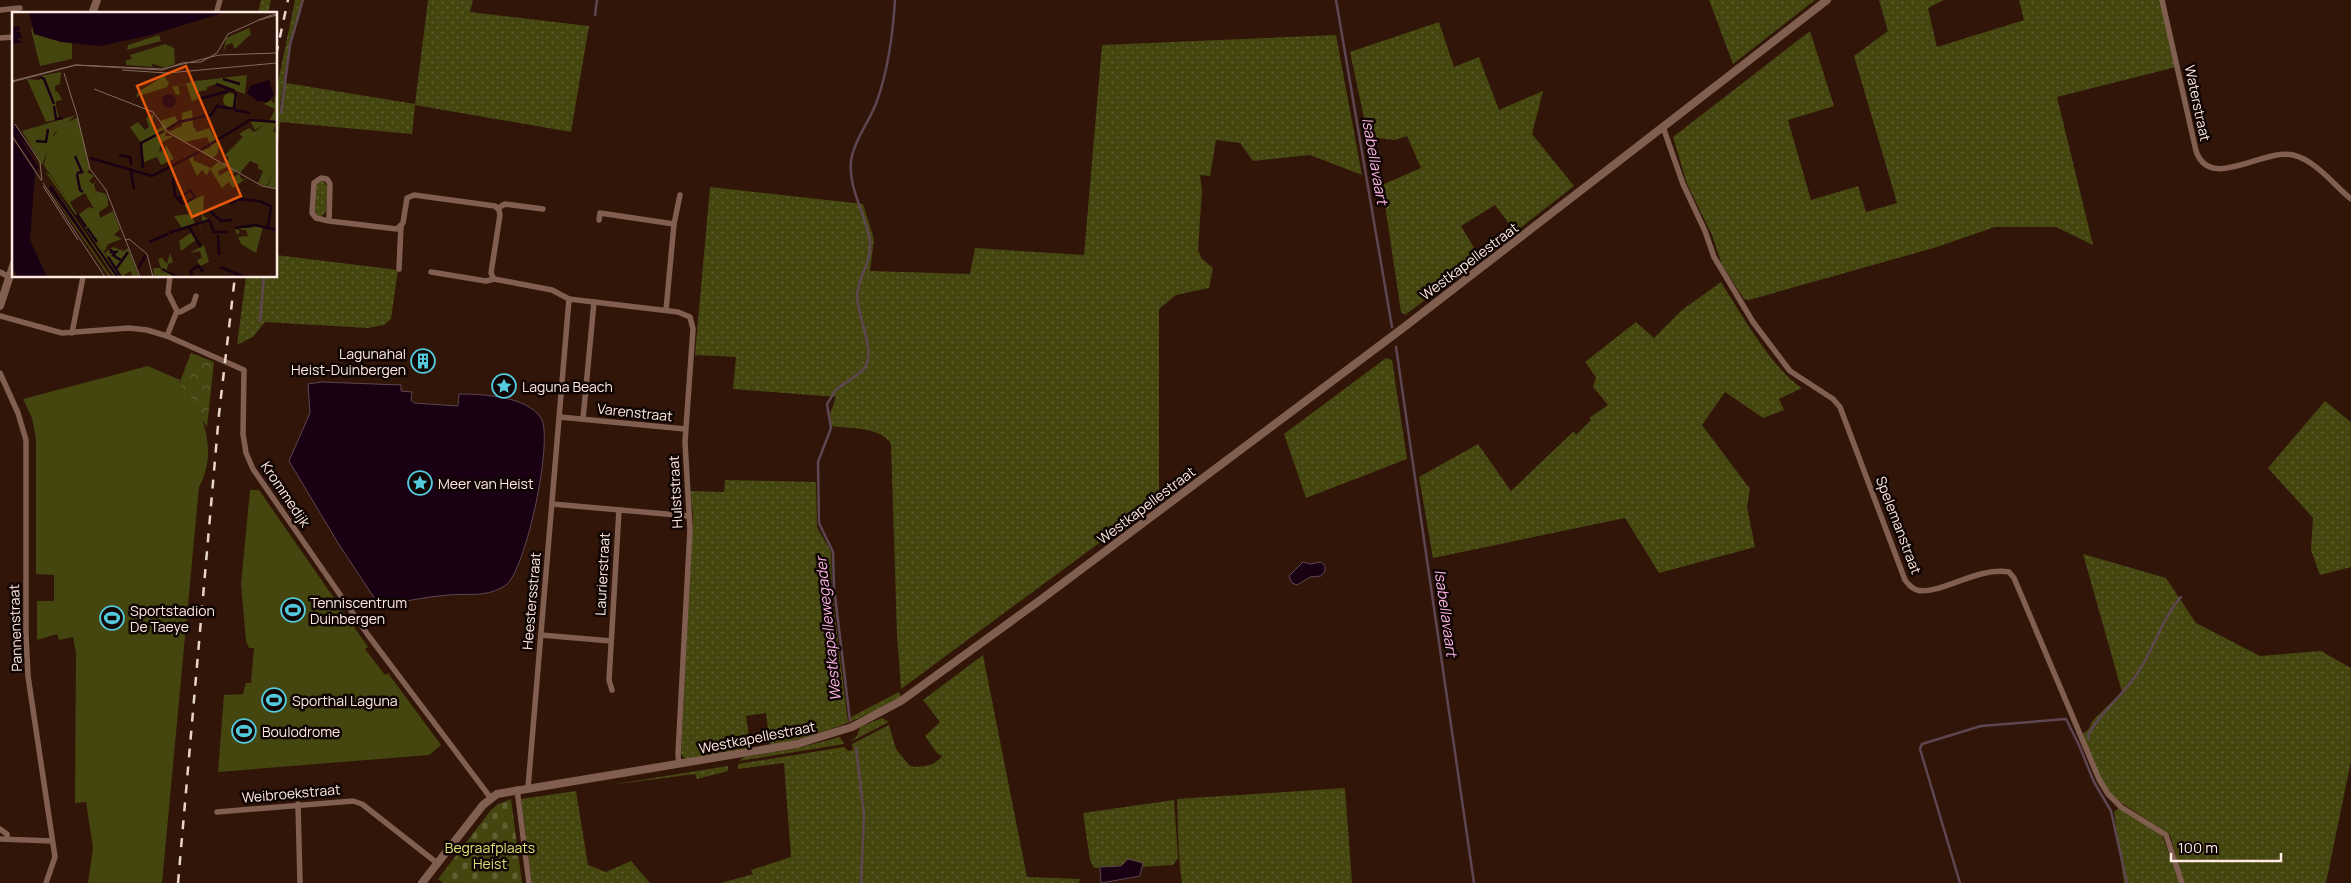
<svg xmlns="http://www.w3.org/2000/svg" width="2351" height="883" font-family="Manrope,sans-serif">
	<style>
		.grass { fill: url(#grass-dots) }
		.forest { fill: url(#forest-firs) }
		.cemetery { fill: url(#cemetery-stones) }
		.park { fill: url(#park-crowns) }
		.pitch { fill: #44450f }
		.water { fill: #190013; stroke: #5e4651 }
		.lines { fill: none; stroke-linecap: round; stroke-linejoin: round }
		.stream { stroke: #5e4651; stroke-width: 2.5 }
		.minor { stroke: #805f51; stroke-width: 5.5 }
		.tertiary { stroke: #805f51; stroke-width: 8 }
		.rail { stroke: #e9d4cc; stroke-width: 2.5; stroke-dasharray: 9 9; stroke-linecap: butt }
		.labels { text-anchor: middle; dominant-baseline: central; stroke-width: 5; stroke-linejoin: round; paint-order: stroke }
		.street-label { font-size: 14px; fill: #feeae2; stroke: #100502 }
		.poi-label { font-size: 14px; fill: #feeae2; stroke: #100502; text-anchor: start }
		.park-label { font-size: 14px; fill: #dce077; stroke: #100502 }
		.water-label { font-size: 15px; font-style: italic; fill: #fab4e6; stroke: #100502 }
		.inset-river { fill: none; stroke: #190013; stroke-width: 2.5 }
		.inset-road { fill: none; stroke: #836a60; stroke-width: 1 }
		.view { fill: #e8590c; fill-opacity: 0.15; stroke: #e8590c; stroke-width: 2.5 }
		.inset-edge { fill: none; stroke: #feeae2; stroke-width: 2.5 }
	</style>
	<defs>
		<pattern id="grass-dots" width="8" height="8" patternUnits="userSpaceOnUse" patternTransform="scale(1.25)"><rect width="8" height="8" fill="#44450f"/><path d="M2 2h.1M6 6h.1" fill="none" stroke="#606032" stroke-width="1.8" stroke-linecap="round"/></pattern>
		<pattern id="forest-firs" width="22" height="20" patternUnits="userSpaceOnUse" patternTransform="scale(1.25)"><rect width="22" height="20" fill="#48490b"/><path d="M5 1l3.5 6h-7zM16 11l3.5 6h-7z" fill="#63632e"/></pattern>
		<pattern id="cemetery-stones" width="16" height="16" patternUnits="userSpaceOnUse" patternTransform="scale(1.25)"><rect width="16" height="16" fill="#44450f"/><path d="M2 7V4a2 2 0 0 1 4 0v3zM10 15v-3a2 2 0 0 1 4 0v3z" fill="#606032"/></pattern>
		<pattern id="park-crowns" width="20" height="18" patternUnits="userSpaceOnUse" patternTransform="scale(1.25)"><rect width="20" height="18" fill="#44450f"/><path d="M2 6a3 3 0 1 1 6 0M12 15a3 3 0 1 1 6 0" fill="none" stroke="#606032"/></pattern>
	</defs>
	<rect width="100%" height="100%" fill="#311509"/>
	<g class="grass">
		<polygon points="261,0 271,0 268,14 258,14"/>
		<polygon points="295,0 303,0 290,44 279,112 286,83 415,104 428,0 473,0 470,12 589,26 571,132 415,105 412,134 280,122 276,166 276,92"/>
		<polygon points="1709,0 1815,0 1733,64"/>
		<polygon points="1879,0 1944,0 1928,8 1937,47 2024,20 2019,0 2161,0 2176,67 2057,97 2093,245 2056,227 1995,227 1937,247 1749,300 1744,299 1722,265 1712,235 1687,184 1673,137 1810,31 1834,106 1788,120 1811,200 1858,186 1866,212 1897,203 1854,56 1888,31"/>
		<polygon points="1439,22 1454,67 1479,57 1499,110 1543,91 1532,134 1574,186 1515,232 1495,205 1461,226 1476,251 1473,254 1477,261 1405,315 1401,312 1382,185 1421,168 1407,136 1395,140 1368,137 1350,52"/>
		<path d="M1336,35L1362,175L1310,155L1253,161L1240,143L1216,140L1210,176L1200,175L1202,191L1198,250L1202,259L1213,268L1209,288L1176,295L1159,309V499L901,689L897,635L891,444C880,426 850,429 831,426L830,414L836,397L733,389L736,357L695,355L710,187L863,204L874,239L870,271L970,274L975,248L1084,255L1102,45Z"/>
		<polygon points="323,181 328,187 326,212 321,217 317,216 315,211 316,186 318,183"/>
		<polygon points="276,255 398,270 391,319 384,325 368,328 265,322 253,337 237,345 246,276 276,276"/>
		<path d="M1721,282C1740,312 1773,370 1802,388L1779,399L1784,410L1763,418L1725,392L1702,425L1750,489L1747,507L1755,547L1659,573L1625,518L1433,558L1419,477L1478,444L1511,491L1574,431L1576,435L1591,420L1589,418L1608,405L1593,387L1596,377L1585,362L1636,322L1654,338L1682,310Z"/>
		<polygon points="1386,358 1392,360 1407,459 1306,498 1284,434"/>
		<polygon points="2325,401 2351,422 2351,567 2320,575 2311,550 2313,518 2268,468"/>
		<path d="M725,480L816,482L817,527L831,551L832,592L848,722L851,721V717L899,692L901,697C856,722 821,735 770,746L766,713L746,716L751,749L686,760L681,754L693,514L690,491L724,492Z"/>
		<polygon points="2083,554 2166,578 2196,623 2260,656 2321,651 2351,668 2351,761 2326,883 2184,883 2170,835 2114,798 2104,785 2082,734 2088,730 2094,719 2122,692"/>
		<path d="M983,655L1027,877L1080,879L1079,883H721L753,874L751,870L791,857L784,763L738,769V764L826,750V755L853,750L852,744L889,725L896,749L910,766C921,768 935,766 942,756L937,753L925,736L940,722L923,700Z"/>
		<polygon points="882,718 889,722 850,742 857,736 860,727"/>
		<polygon points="840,737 844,744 739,761 744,757 794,749"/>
		<polygon points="728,766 728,771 697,779 695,774 610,785"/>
		<path d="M1345,788L1352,883H1182C1178,856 1178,827 1177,799Z"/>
		<polygon points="576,791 588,865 606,872 631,861 650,883 532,883 521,799"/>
		<polygon points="1174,800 1178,858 1173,865 1143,867 1143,863 1094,868 1090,860 1083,813"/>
		<polygon points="2119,808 2162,835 2180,883 2124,883 2114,812"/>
	</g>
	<polygon class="forest" points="844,747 848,751 825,755 826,750"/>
	<polygon class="cemetery" points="511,799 522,883 443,883 438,879 491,810 498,804"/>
	<polygon class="park" points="191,353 214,362 207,427 179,384"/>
	<g class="pitch">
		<path d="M148,366L180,380L179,384C205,409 218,453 199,487L162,883H88L93,848L86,802L75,803L76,653L73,637L59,640L57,634L37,640V601H54V575L36,574V439L32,418L23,399Z"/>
		<polygon points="250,490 259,490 368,647 365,649 385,675 388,673 441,745 429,755 218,772 224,695 243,694 246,683 251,683 254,648 249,648 246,641 241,584"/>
	</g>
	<g class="water">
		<path d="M322,382L401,385V391L412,392L411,400L414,403L458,406L459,394C482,394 527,396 541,418C554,438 526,570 506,585C487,598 469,593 448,595C426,597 404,601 383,606L375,599L338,543L289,461L310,413L308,384Z"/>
		<polygon points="1303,562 1310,564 1321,562 1325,566 1325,571 1321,576 1310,577 1297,585 1292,583 1289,576"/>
		<polygon points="1128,859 1143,863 1140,876 1101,883 1100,867 1121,866"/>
	</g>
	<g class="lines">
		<g class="stream">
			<polyline points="1336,0 1392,327"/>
			<polyline points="595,15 597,0"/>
			<polyline points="281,113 290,45 303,0"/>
			<polyline points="260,321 264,276"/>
			<polyline points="1396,347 1474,883"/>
			<path d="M850,721L834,587L833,552L819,523L818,462L831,428L827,404C830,400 832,395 835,391C843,382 859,377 865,367C876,351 857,315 857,296C857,279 872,263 870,241C866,214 848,189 851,161C854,140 870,121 877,101C888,70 893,33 895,0"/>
			<path d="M2089,739L2088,735C2101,712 2122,696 2137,674C2154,649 2161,620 2181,597"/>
			<polyline points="856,748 864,815 861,883"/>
			<polyline points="1960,883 1920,749 1922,744 1981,726 2066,719 2079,745 2094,782 2111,811 2127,883"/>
		</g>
		<g class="minor">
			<path d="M2162,0L2196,151C2210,192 2263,148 2293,155C2315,160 2334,185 2351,199"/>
			<polyline points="0,10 20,8"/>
			<polyline points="216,14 220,0"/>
			<polyline points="0,38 14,37"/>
			<path d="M1663,127L1683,184L1705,231L1714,257L1753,322L1790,371L1833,399L1840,407L1905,580C1909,585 1911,588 1917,590C1938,596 1978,566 2009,572L2014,578L2099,779L2108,794L2121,807L2166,835L2182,883"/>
			<polyline points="498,208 505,204 543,209"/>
			<polyline points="599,220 600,213 674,224 666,310"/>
			<polyline points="329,221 316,218 312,213 314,183 321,178 327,179 330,184 329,221 397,229 403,223 407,198 414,195 495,206 499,210 500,215 491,273 494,279 552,290 569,299 678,312 690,317 693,329 685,442 690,529 678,755 679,764"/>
			<polyline points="674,224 680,195"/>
			<polyline points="399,269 401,226"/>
			<polyline points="0,272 9,277"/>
			<polyline points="431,272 486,281 494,279"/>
			<polyline points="170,276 168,293 177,311"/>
			<polyline points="0,316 62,333 129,328 147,330 167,336 244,370 243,434 246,453 253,469 368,635 490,797"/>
			<polyline points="72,333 83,277"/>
			<polyline points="167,336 177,311 180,312 193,305 196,296"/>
			<polyline points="0,373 18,413 26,440 26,635 28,676 55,857 46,883"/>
			<polyline points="560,417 685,429"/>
			<polyline points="583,419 594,302"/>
			<polyline points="552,504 689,516"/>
			<polyline points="541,635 611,641"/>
			<polyline points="612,690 609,680 619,510"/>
			<polyline points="528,788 569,299"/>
			<polyline points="517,789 529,883"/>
			<polyline points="298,804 300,883"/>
			<polyline points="217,812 353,801 362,804 437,863"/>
			<polyline points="0,829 7,834 7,838"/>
			<polyline points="0,839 52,841"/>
		</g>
		<g class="tertiary">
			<polyline points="92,14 97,0"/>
			<polyline points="0,306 14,263"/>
			<polyline points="422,883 483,805 497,794 797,744 852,727 901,701 1039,601 1403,328 1827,0"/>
		</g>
		<g class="rail">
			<polyline points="276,55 288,0"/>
			<polyline points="178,883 219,414 235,276"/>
		</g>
	</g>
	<defs>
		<g id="building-ring" transform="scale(1.25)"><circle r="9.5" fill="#100502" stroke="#54cade" stroke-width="1.5"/><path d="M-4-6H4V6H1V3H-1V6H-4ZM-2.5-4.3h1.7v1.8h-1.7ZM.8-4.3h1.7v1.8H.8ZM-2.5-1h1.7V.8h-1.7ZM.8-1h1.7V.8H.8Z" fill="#54cade"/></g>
		<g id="sight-ring" transform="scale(1.25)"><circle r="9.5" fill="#100502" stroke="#54cade" stroke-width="1.5"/><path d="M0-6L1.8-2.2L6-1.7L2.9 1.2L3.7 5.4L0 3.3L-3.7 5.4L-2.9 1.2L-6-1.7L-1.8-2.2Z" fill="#54cade"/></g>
		<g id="stadium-ring" transform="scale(1.25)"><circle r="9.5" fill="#100502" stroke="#54cade" stroke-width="1.5"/><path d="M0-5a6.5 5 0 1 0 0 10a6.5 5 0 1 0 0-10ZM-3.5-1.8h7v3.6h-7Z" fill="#54cade"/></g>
	</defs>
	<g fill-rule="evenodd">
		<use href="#building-ring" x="423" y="361"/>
		<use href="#sight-ring" x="504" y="386"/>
		<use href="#sight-ring" x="420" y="483"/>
		<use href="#stadium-ring" x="293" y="610"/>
		<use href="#stadium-ring" x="112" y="618"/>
		<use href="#stadium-ring" x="274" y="700"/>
		<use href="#stadium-ring" x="244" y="731"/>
	</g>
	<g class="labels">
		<g class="street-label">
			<text transform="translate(2198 103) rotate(78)">Waterstraat</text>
			<text transform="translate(1469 261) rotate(-37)">Westkapellestraat</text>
			<text transform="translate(635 412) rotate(6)">Varenstraat</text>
			<text transform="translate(675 492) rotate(-93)">Hulststraat</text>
			<text transform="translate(286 494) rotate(56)">Krommedijk</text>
			<text transform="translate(1146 505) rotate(-37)">Westkapellestraat</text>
			<text transform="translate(1899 525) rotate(69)">Spelemanstraat</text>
			<text transform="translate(602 574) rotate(-87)">Laurierstraat</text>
			<text transform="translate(531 601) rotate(-85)">Heestersstraat</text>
			<text transform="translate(15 628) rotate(-92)">Pannenstraat</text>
			<text transform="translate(757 737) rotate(-11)">Westkapellestraat</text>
			<text transform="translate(291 793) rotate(-5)">Weibroekstraat</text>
		</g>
		<g class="poi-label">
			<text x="406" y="353" text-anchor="end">Lagunahal<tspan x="406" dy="16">Heist-Duinbergen</tspan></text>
			<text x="522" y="386">Laguna Beach</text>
			<text x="438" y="483">Meer van Heist</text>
			<text x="310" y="602">Tenniscentrum<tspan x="310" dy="16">Duinbergen</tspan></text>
			<text x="130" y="610">Sportstadion<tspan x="130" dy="16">De Taeye</tspan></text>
			<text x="292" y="700">Sporthal Laguna</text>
			<text x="262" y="731">Boulodrome</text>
		</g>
		<g class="park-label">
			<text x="490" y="847">Begraafplaats<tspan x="490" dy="16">Heist</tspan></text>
		</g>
		<g class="water-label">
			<text transform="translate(1375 161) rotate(80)">Isabellavaart</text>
			<text transform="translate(1446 613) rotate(82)">Isabellavaart</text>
			<text transform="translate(828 629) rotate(-96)">Westkapellewegader</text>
		</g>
	</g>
	<g transform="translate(12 12)">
		<rect width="265" height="265" fill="#311509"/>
		<path d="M147,23L149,29L115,38L116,33ZM235,63L233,82L204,72L195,75V78L184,80L186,87L180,89L174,72L166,74L168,82L165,83L160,75L184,69ZM263,83H265V110H257L265,111L261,119L265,122V177L255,175L262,160L254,175L246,171L251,159L245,156L247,153L238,149L228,161L211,152L217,146L213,143L231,125L227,122L237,116L242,120L254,112L243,118L238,109L257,110L263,97L252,92L259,88L262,92ZM180,98L181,114L185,120L197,116L207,134L205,142L201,146L189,139L199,135L195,125L173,130L155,119L153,124H161L149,131L147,139L153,140L154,133L162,147L149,153L145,145L132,150L129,131L118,115L126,110L133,118L137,115L134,106L142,102L140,112L145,118L150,115L148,109L163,104L166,110L154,118L157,120L170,114V101ZM59,108L78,157L75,160L82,164L77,169L81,172L85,168L82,173L84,179L94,182L96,187V194L87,200L88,206L101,199L108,217L102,223L110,227L96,232L92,240L66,203L77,195L82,197L73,181L58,190L64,201L32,153L38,129L49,114ZM181,144L182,149L199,156L206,150L215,155L206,159L207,164L219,157L224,160L217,162L220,166L227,162L230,168L235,166L221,176L217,170L210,176L198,157L195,163L190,158L185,164L177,147ZM192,183L191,204L198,208L199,216L197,208L187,210L190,219L186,210L190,209V202L180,204L183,211L170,216L162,204L177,202L172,192ZM243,214L251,215L244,241L229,232L226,225L236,224L234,218L225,217L228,220L225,223L223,217V216H238ZM180,220L185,227L169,239L167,229ZM192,233L197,250L188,254L185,248L190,246L188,239L178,241ZM101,235L112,239L116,236L127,265H120L119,259L109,265L93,241ZM158,241L161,250L156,252L155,258L166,265H142L141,256H148L151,262L146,247L150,246L155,252Z" fill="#44450f"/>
		<path d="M211 88a7 7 0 1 1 14 0a7 7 0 1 1-14 0ZM34,161L37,162L109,265H107ZM35,165L104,265H102ZM37,177H38L99,265H97Z" fill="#48490b"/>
		<path d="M21,14H60V47L28,54L19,18ZM237,16L239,22L223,37L220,31L214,33L211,42L214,26ZM153,32L162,36L163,52L153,56L139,51L141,55L114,53V48L120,47L118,43ZM49,60L48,72L43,74V79L46,80L50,88L44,89V94L47,107L34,110L15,67L28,68V64ZM64,103L42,121L30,153L10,119ZM66,105L78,157L66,161L43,157L36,160L32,153L38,129L49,114Z" fill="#44450f"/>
		<path d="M152,64L157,71L155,75L124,85L126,80Z" fill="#44450f"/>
		<path d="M17,0H214L139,23L88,34L49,30L22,22ZM7,14L8,18L3,19L8,20L10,26L5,27L11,30L0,32V15ZM257,68L262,83L256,90L245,89L235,81L238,74ZM150 89a7 7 0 1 1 14 0a7 7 0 1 1-14 0ZM3,113L27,150L4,120L27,156L25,159L0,122ZM0,126L23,160L18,228L35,265H6L0,255ZM34,161L107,265H104ZM39,173L102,265L37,177Z" fill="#190013"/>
		<path class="inset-river" d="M28,65L32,67L42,92M211,67L228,72M204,72L223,79M187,87L217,79M42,94L44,107L51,106M222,97L224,80M222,98L238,101M154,118L167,110L199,103L205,94L221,97M24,129L34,130L36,117M189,138L238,108L265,110M107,143L118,145L119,153M63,144L70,160L65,161M78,146L140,164L187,140M131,156L129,131L152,119M119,158L122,177M65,162L68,178L71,180M161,166L163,184L171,192M166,188L178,178L183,185L172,192M218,192L227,187L247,189L259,194L256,216M198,199L209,209L220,208M65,202L74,215M177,215L189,235M75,216L85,230M223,216L243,213L265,218M157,221L197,208L202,220H215M206,223L207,243M137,230L156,222M99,237V240H104L101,243L110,249M96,245L109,265M208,255L233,265M126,256L134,243M104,257L116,240M150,257L166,265M180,265L179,259L184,255L187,254L191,260"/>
		<path class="inset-road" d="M265,2L257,4L247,8L265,3M110,58L155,61L265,51M52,61L65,103M0,69L63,53L150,58L170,51L189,50L205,41L216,22L247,8M0,70L64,53L151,57L207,43L265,41M82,77L141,100L157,121L250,174L265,177M65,103L78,157L94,178L128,265M3,112L28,150L30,169M0,124L29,168M31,171L93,265M31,174L66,228M113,228L117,227L135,242L141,265"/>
		<path class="view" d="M174,54L229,184L180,205L125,74Z"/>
		<rect width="265" height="265" class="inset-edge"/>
	</g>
	<path d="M2171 853v8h110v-8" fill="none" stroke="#feeae2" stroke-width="2.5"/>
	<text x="2178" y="853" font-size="15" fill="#feeae2" stroke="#100502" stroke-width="4" paint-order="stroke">100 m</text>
</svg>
